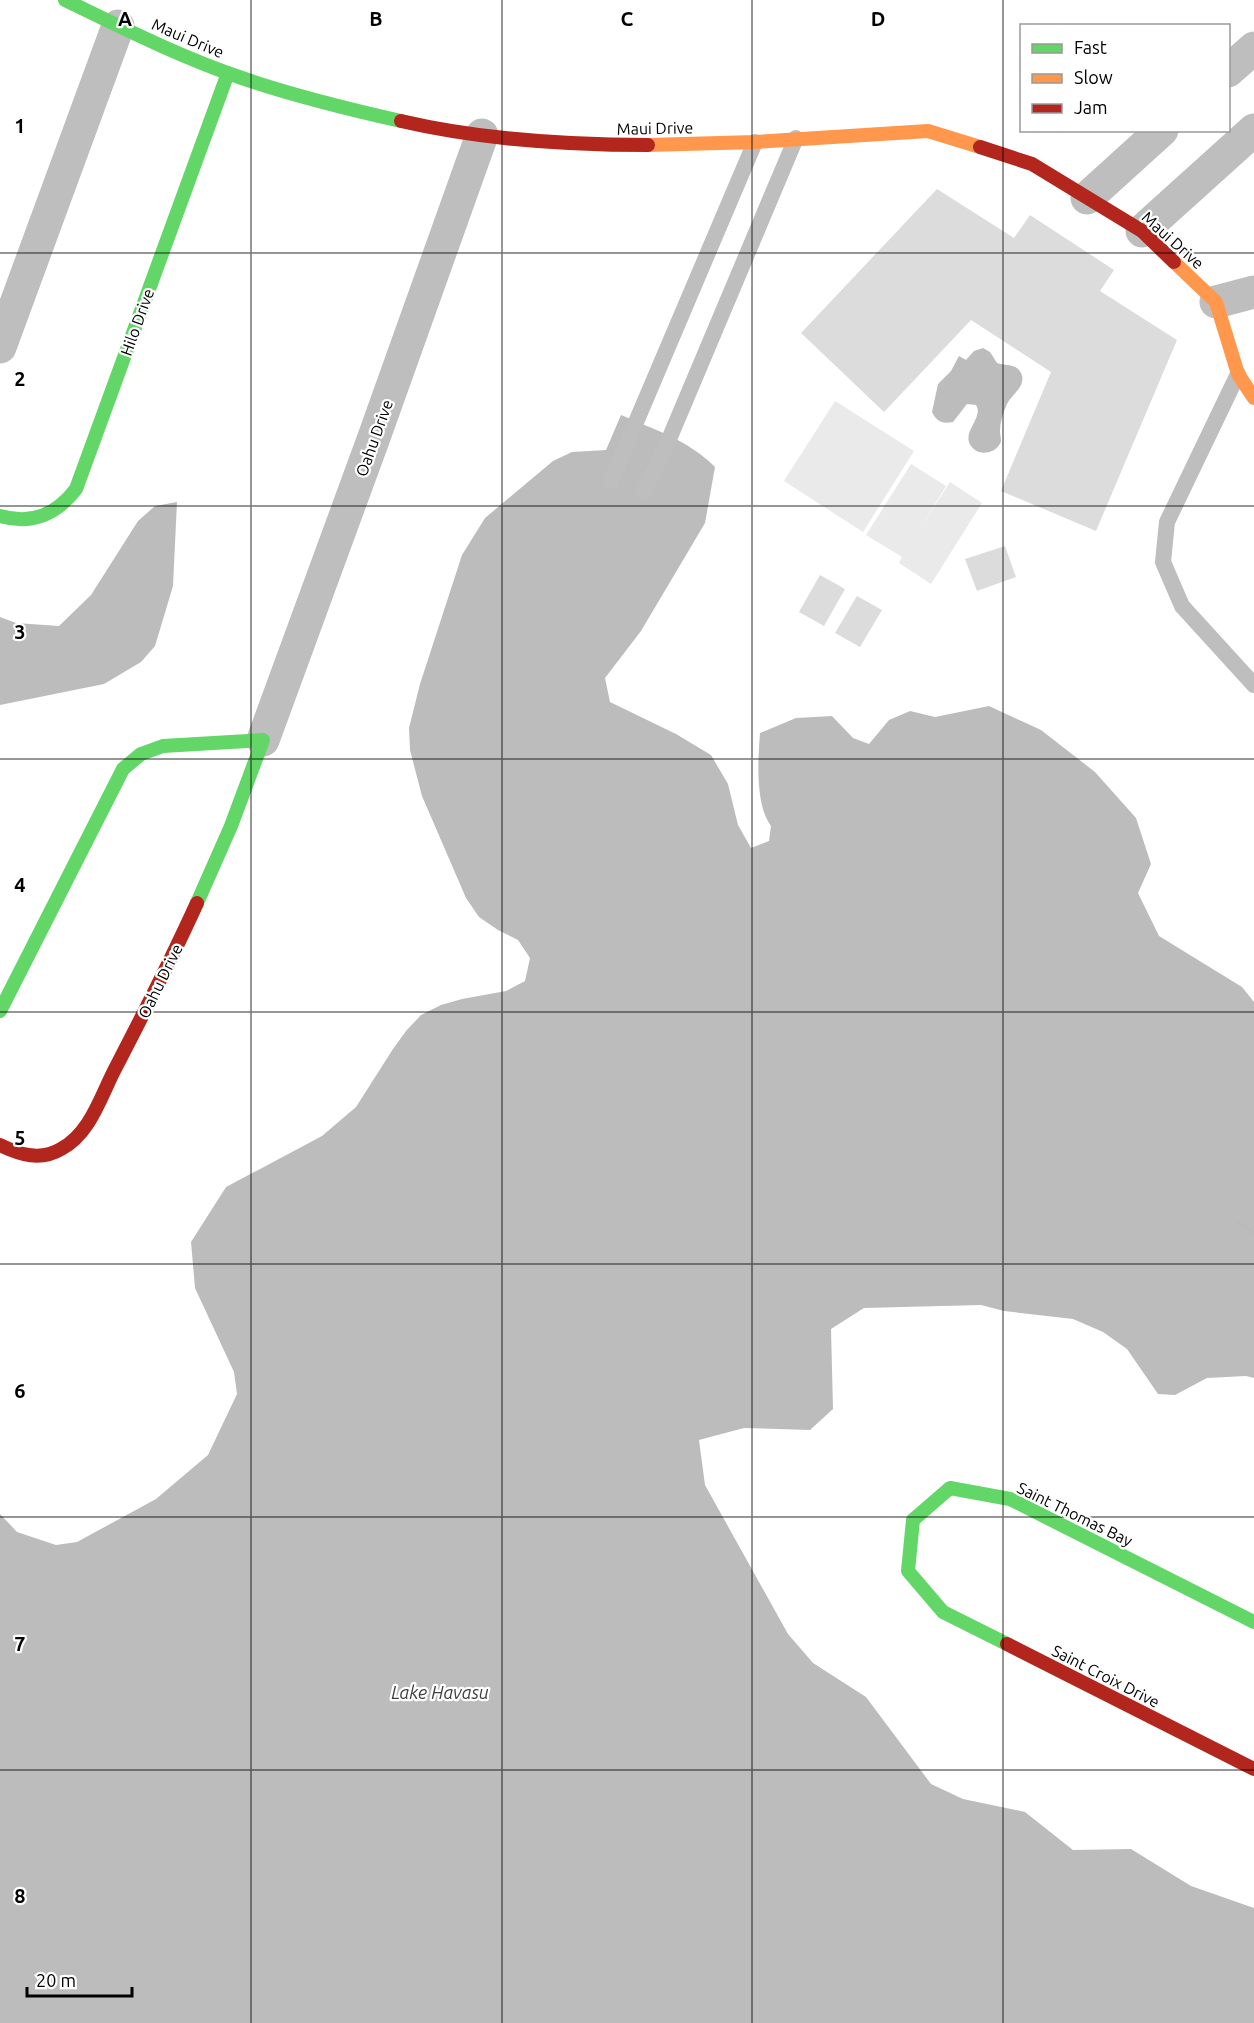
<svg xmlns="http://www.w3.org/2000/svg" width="1254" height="2023" font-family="Ubuntu,sans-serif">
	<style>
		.green { fill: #eaeaea }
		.water { fill: #bcbcbc }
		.building { fill: #dcdcdc }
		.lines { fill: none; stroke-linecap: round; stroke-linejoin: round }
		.path { stroke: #b8b8b8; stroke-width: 4; stroke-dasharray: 1.5 3; stroke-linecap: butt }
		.lane { stroke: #bebebe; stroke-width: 16 }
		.street { stroke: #bebebe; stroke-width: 33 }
		.fast { stroke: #63d668; stroke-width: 14 }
		.slow { stroke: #ff974d; stroke-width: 14 }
		.jam { stroke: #b3261e; stroke-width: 14 }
		.grid { fill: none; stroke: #000; stroke-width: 1.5; stroke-opacity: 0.55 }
		.labels { text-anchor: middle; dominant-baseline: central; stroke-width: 4.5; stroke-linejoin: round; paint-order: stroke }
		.street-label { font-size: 16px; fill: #000; stroke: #fff }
		.water-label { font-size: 18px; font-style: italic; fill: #404040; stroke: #fff }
		.grid-label { font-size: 20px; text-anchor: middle; font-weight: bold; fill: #000; stroke: #fff; stroke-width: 4.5; stroke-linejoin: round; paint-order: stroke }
	</style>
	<rect width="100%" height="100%" fill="#fff"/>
	<g class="green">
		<polygon points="835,401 914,451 863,532 784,481"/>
		<polygon points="911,464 946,486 921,527 950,482 982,503 931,584 899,563 902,557 866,535"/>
	</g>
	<g class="water">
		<path d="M983,348L990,352L997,363C1005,366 1016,363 1021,373C1027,386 1012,394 1007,404C1003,413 1000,422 1000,431C1000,434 1001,438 1001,441C998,452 983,456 975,450C956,435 985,419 976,405L967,404L953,422C942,424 937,422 932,412L938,384L951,371L959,356L966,360L974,351Z"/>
		<path d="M621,415C653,429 690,441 715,467L705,523L641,631L605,678L610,702L676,734L711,755L728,784L738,825L751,848L769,841L771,826C755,805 758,759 760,733L796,718L832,716L853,738L869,744L889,720L910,711L935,717L989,706L1041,730L1095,772L1136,818L1151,864L1138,893L1159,936L1242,987L1254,1002V1378L1246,1376L1207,1378L1175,1395L1158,1394L1127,1349L1103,1332L1073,1319L1004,1311L981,1305L864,1308L831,1329L833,1409L810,1430L744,1428L699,1440L705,1485L788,1634L813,1663L866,1697L931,1784L963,1799L1025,1812L1073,1850L1131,1849L1191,1886L1254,1908V2023H0V1514L17,1532L56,1545L77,1542L156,1499L208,1455L237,1394L234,1372L195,1288L191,1242L226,1187L322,1136L356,1107L393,1049L406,1031L421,1015L441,1005L462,999L506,991L525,981L530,958L518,940L498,930L479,917L466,898L422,796L410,750L409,728L420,684L462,555L485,518L553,461L572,452L606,450Z"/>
		<polygon points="177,502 173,586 155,646 141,662 104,684 0,705 0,617 16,623 59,626 91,595 138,521 155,506"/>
	</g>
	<g class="building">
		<polygon points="937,189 1014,238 1030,215 1114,270 1100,291 1177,340 1096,531 1001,491 1051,372 971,320 884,412 801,333"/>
		<polygon points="1005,546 1016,577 977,591 965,559"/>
		<polygon points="820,575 845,589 824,626 799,612"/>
		<polygon points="857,596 882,610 860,647 835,633"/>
	</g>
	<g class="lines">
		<polyline class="path" points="1238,1222 1254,1232"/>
		<g class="lane">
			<polyline points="1238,374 1167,522 1163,562 1182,606 1254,685"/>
			<polyline points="611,481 755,142"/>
			<polyline points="644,492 670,437 796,138"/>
		</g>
		<g class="street">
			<polyline points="1228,71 1254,48"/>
			<polyline points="1087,198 1162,130"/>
			<polyline points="1142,231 1254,130"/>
			<polyline points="1216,302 1254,292"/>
			<polyline points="0,347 118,26"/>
			<polyline points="263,740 373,440 482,135"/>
		</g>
		<g class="fast">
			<path d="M65,0C123,28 180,57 242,78C294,96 348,109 401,121"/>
			<path d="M0,516C32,525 56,515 76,489L228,73"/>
			<polyline points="0,1011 123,769 141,754 163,746 263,740 231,826 197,903"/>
			<polyline points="1007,1644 943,1612 908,1571 913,1520 950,1488 1010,1499 1254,1622"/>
		</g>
		<g class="slow">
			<polyline points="648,145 755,142 928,131 980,147"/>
			<polyline points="1174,262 1216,302 1238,374 1254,398"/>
		</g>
		<g class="jam">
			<path d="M401,121C482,140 566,145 648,145"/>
			<polyline points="980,147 1032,164 1142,231 1174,262"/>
			<path d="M0,1145C20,1155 41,1161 61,1149C91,1133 101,1095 116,1067C144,1013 172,958 197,903"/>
			<polyline points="1007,1644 1254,1769"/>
		</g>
	</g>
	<path class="grid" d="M251,0V2023M502,0V2023M752,0V2023M1003,0V2023M0,253H1254M0,506H1254M0,759H1254M0,1012H1254M0,1264H1254M0,1517H1254M0,1770H1254"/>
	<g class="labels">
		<g class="street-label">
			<text transform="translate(188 38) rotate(23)">Maui Drive</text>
			<text transform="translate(655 128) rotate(-1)">Maui Drive</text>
			<text transform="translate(1173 240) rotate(42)">Maui Drive</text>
			<text transform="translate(137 322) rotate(-70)">Hilo Drive</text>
			<text transform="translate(374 438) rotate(-70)">Oahu Drive</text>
			<text transform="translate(160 981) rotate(-64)">Oahu Drive</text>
			<text transform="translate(1075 1514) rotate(26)">Saint Thomas Bay</text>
			<text transform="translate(1106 1676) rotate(27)">Saint Croix Drive</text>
		</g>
		<g class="water-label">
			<text x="440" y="1692">Lake Havasu</text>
		</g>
	</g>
	<g class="grid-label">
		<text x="125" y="26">A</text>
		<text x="376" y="26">B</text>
		<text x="627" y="26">C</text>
		<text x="878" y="26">D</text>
		<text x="20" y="133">1</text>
		<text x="20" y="386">2</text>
		<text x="20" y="639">3</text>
		<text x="20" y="892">4</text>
		<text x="20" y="1145">5</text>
		<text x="20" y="1398">6</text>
		<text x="20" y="1651">7</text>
		<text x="20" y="1903">8</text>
	</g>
	<rect x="1020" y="24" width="210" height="108" fill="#ffffff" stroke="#999999" stroke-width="1.5"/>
	<rect x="1032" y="44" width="30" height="9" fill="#63d668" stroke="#999999" stroke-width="1.5"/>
	<text x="1074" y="54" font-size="18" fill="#000000">Fast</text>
	<rect x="1032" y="74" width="30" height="9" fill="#ff974d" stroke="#999999" stroke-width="1.5"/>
	<text x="1074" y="84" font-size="18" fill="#000000">Slow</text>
	<rect x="1032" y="104" width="30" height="9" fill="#b3261e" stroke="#999999" stroke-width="1.5"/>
	<text x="1074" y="114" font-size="18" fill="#000000">Jam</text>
	<path d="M27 1987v9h105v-9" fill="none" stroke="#000000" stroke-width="3"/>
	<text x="36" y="1987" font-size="18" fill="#000000" stroke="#ffffff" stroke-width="4.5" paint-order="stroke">20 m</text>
</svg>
